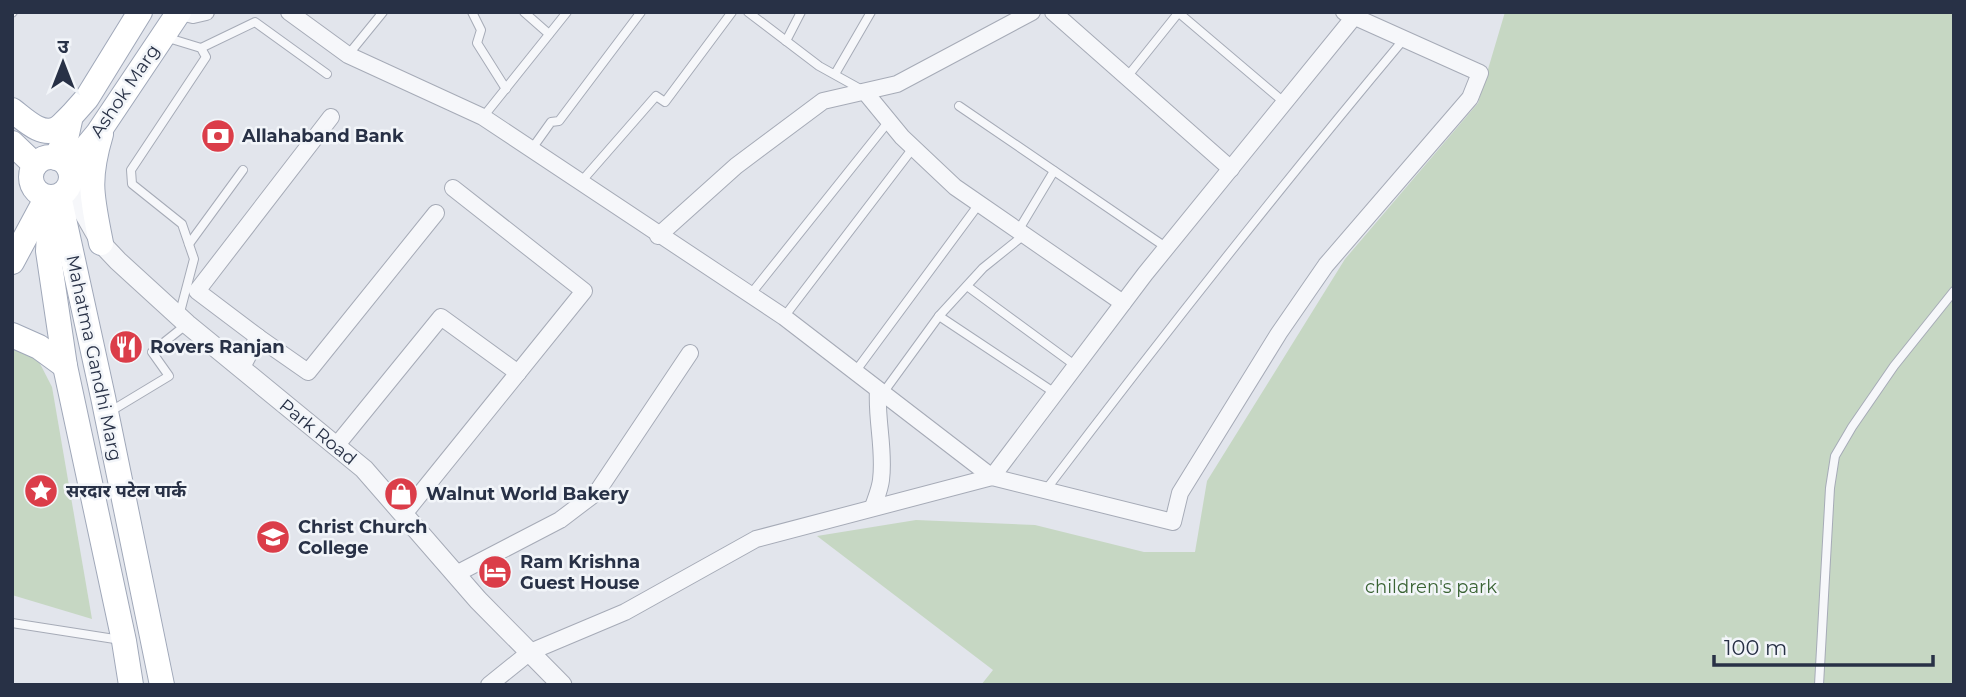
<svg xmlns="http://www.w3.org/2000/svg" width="1966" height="697" font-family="Montserrat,'Noto Sans Devanagari',sans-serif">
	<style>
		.green { fill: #c6d7c3 }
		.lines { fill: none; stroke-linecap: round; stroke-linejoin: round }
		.service-casing { stroke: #a6abb7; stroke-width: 10 }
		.minor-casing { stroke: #a6abb7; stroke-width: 18 }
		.tertiary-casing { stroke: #a6abb7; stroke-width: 21 }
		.primary-casing { stroke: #a0a8b9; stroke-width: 26 }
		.service { stroke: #f6f7fa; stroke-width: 8 }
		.minor { stroke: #f6f7fa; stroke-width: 16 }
		.tertiary { stroke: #f6f7fa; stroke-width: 19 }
		.primary { stroke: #fff; stroke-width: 24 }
		.labels { text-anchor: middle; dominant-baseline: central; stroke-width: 5; stroke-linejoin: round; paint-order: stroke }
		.street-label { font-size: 18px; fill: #283146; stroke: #f2f5f9 }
		.poi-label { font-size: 18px; font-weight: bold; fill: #283146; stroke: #f2f5f9; text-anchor: start }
		.park-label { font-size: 18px; fill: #3a6334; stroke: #f2f5f9 }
	</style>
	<rect width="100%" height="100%" fill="#e2e5ec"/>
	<g class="green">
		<polygon points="1505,12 1954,12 1954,685 981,685 993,670 817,536 916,520 1035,525 1144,552 1195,552 1207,481 1345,259 1478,103"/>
		<polygon points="12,339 33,350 52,387 92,619 12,595"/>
	</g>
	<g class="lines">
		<g class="service-casing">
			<g id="service">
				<polyline points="472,12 481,30 477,43 506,89"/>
				<polyline points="524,12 549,34"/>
				<polyline points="748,12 819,66 864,91"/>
				<polyline points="12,13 13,12"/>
				<polyline points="1179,13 1285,103"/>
				<polyline points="165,37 201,48 206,57 131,170 132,184 182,224 194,259 179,316"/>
				<polyline points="786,41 801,12"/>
				<polyline points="201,48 255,22 327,74"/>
				<polyline points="348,55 383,12"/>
				<polyline points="835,74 871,12"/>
				<polyline points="1127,77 1179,12"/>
				<polyline points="959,106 1167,248"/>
				<polyline points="483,117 567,12"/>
				<polyline points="531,150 551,122 559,121 641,12"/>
				<polyline points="580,183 656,96 665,102 732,12"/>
				<polyline points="1018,231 1054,171"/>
				<polyline points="189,244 243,170"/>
				<polyline points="967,286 1076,366"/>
				<polyline points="750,295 889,121"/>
				<polyline points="939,316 1055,393"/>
				<polyline points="784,317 913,148"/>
				<polyline points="855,372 979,204"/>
				<polyline points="883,393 939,316 983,268 1024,235"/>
				<polyline points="111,411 169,376 152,352 187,324"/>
				<path d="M1045,491C1161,338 1280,187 1404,39"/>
				<polyline points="12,623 121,640"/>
				<polyline points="1819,685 1830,488 1835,456 1852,427 1894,366 1954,291"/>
			</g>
		</g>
		<g class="minor-casing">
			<g id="minor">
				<polyline points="180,12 193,15 206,12"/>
				<polyline points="289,12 348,55 483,117 784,317 992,477 1145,274 1358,12"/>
				<polyline points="1053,12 1231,169"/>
				<polyline points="865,92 902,137 955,187 1123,303"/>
				<polyline points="658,236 736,166 823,101 897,84 1032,12"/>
				<polyline points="258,337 308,372 436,213"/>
				<polyline points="241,369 258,337 197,291 331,117"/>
				<polyline points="336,446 441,317 518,373"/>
				<path d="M873,507C876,498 880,489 881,480C885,450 876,420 878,390"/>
				<polyline points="404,514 584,291 453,188"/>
				<polyline points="456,574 560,520 597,492 690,353"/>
				<polyline points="489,685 530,652 625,612 756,539 992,477 1173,522 1180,493 1279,333 1326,265 1470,98 1480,73 1344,12"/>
			</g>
		</g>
		<g class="tertiary-casing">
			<polyline id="tertiary" points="69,187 101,243 118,261 187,324 364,469 478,600 562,685"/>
		</g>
		<g class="primary-casing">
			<g id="primary">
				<path d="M12,110C24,119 42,138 58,128C63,125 67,119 71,116"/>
				<path d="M101,134C87,181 92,197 101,243"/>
				<polyline points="12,143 35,165"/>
				<circle cx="51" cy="177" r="20"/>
				<polyline points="56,158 67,134 71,116 87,98 140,12"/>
				<polyline points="69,168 98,133 179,12"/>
				<polyline points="59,196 103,397 162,685"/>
				<polyline points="51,200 48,251 65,366 124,641 131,685"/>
				<polyline points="12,262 47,197"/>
				<polyline points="12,335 39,347 65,366"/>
			</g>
		</g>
		<use href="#service" class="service"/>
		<use href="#minor" class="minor"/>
		<use href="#tertiary" class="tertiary"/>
		<use href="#primary" class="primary"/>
	</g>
	<defs>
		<g id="bank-disc" transform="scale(1.75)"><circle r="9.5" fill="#db3d49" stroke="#f2f5f9"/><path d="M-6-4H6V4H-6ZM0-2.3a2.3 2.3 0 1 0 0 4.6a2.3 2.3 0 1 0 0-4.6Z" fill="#fff"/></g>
		<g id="restaurant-disc" transform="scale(1.75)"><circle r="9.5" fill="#db3d49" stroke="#f2f5f9"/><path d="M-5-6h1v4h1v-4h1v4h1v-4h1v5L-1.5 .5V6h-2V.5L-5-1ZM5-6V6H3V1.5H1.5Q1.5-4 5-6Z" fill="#fff"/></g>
		<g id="sight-disc" transform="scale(1.75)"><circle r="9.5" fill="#db3d49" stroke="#f2f5f9"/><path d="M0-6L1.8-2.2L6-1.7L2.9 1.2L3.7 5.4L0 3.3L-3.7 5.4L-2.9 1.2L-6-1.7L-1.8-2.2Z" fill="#fff"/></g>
		<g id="shop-disc" transform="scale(1.75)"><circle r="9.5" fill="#db3d49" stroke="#f2f5f9"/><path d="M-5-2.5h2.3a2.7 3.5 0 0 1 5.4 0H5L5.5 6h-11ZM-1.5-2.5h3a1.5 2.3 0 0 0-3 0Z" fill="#fff"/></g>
		<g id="university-disc" transform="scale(1.75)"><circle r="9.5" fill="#db3d49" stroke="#f2f5f9"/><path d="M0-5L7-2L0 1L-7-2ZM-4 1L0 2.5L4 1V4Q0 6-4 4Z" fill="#fff"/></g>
		<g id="hotel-disc" transform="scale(1.75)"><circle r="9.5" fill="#db3d49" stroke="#f2f5f9"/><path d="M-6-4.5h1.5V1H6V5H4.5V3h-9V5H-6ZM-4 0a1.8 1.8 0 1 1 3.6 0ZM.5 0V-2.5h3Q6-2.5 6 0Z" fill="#fff"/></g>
	</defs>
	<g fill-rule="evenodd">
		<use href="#bank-disc" x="218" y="136"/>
		<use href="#restaurant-disc" x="126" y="347"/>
		<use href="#sight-disc" x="41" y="491"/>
		<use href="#shop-disc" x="401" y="494"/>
		<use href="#university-disc" x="273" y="537"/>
		<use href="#hotel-disc" x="495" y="572"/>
	</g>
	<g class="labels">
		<g class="street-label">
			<text transform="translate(125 91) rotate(-56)">Ashok Marg</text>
			<text transform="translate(94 358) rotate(78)">Mahatma Gandhi Marg</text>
			<text transform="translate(318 432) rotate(39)">Park Road</text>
		</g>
		<g class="poi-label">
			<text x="242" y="136">Allahaband Bank</text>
			<text x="150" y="347">Rovers Ranjan</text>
			<text x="66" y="491">सरदार पटेल पार्क</text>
			<text x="426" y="494">Walnut World Bakery</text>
			<text x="298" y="527">Christ Church<tspan x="298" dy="21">College</tspan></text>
			<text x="520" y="562">Ram Krishna<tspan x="520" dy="21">Guest House</tspan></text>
		</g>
		<g class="park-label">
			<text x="1431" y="587">children's park</text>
		</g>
	</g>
	<rect width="1966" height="697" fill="none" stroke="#283146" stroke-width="28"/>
	<g transform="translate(63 63)" stroke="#f2f5f9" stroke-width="5" paint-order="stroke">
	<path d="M0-5L12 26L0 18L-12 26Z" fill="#283146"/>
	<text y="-10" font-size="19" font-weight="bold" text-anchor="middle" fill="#283146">उ</text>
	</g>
	<path d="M1714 655v10h219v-10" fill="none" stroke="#283146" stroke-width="3.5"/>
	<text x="1724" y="655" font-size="21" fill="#283146" stroke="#f2f5f9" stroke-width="5" paint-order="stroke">100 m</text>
</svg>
